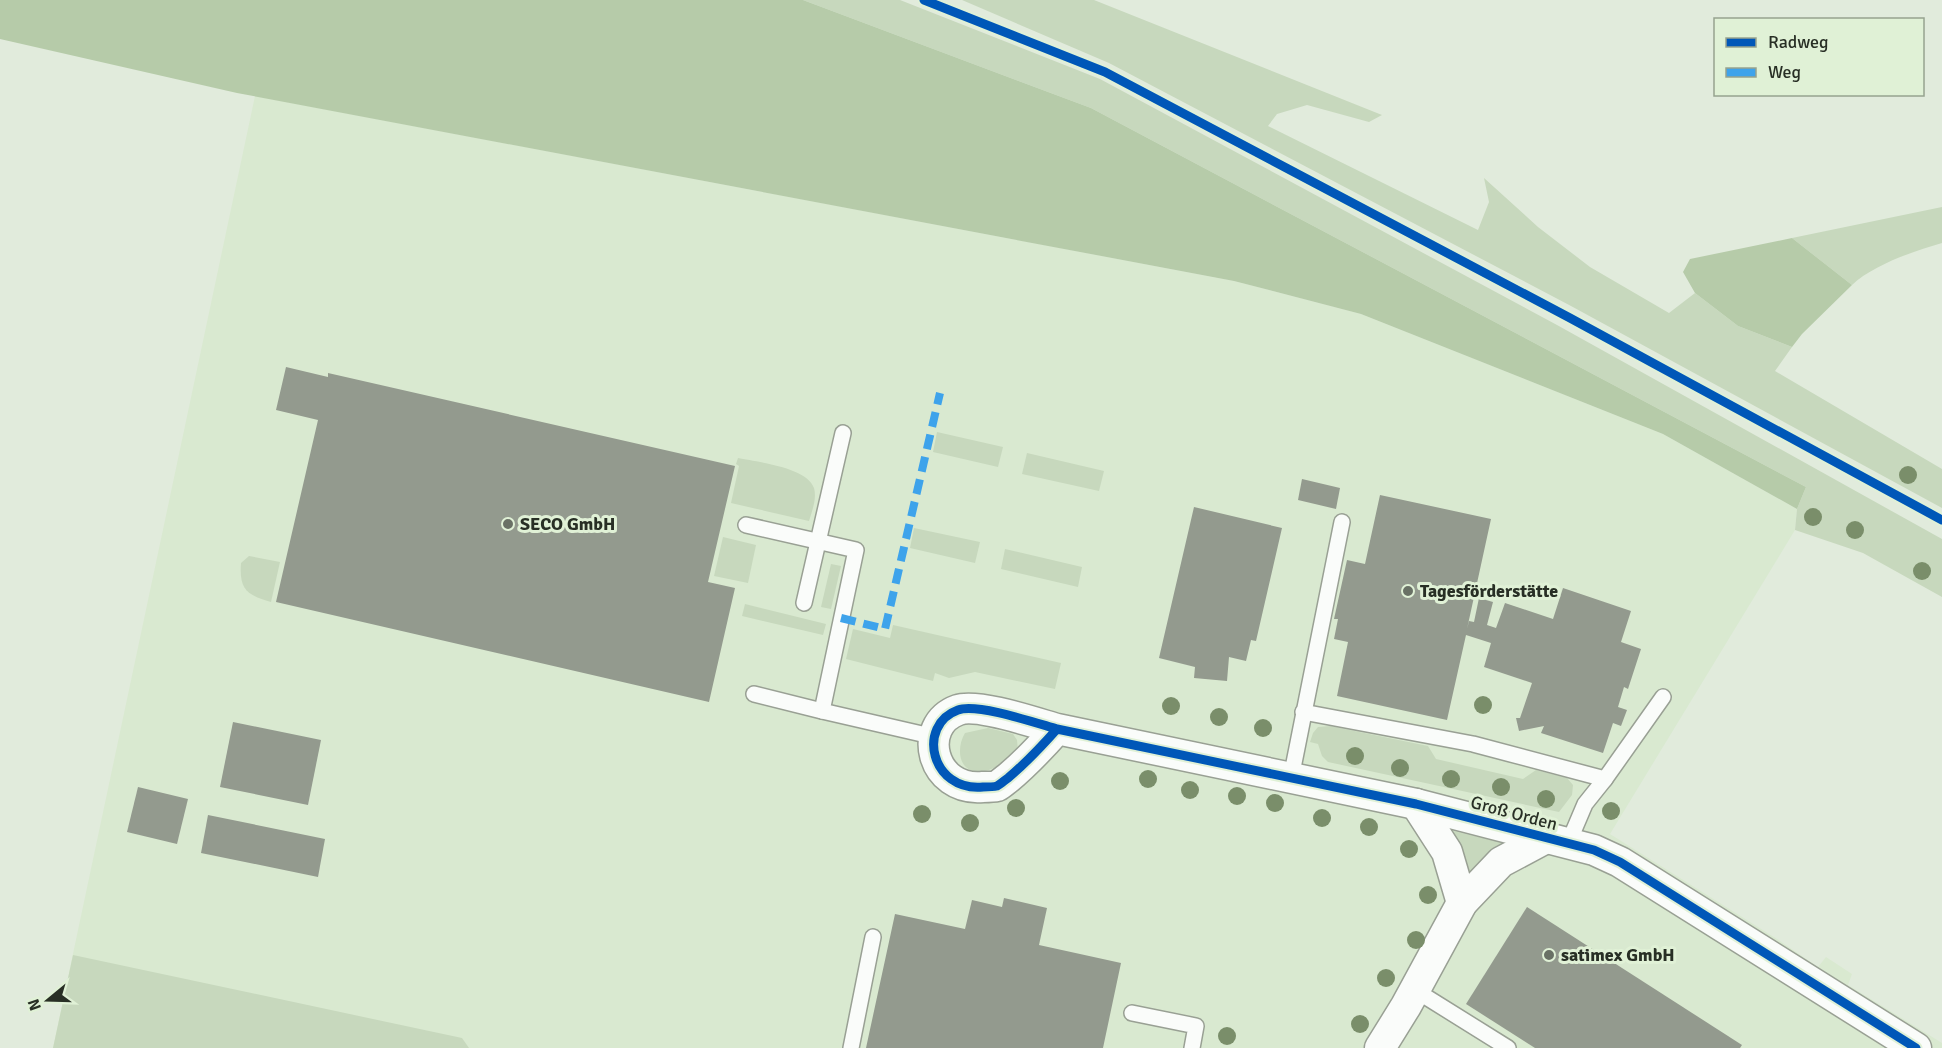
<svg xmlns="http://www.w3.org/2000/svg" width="1942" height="1048" font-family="Signika,sans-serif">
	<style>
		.built { fill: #d9e9d0 }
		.green { fill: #c7d8bd }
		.forest { fill: #b6cba9 }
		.building { fill: #939a8e }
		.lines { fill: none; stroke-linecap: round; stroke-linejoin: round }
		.service-casing { stroke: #99a094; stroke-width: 18 }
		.minor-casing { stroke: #99a094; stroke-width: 33 }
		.service { stroke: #fafcfa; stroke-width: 15 }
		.minor { stroke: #fafcfa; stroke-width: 30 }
		.quiet { stroke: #3ea3eb; stroke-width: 8; stroke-dasharray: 15 8; stroke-linecap: butt }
		.cycleway-casing { stroke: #e0f1d6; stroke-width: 13 }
		.cycleway { stroke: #0057b8; stroke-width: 9 }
		.tree { fill: #7a8e6a }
		.poi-dot { fill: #697165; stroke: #e0f1d6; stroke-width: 2 }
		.labels { text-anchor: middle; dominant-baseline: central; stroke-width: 6; stroke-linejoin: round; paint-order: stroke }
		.poi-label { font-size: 18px; font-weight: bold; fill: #282f25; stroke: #e0f1d6; text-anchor: start }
		.street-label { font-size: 18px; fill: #282f25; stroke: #e0f1d6 }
	</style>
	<rect width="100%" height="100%" fill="#e1ebdc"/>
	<polygon class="built" points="255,96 1234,281 1361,314 1663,434 1797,509 1795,530 1610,834 1777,939 1818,967 1826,957 1852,974 1848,985 1942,1043 1942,1048 53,1048"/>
	<g class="green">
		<polygon points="803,0 900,0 1100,79 1557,325 1942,539 1942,597 1863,553 1795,530 1797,509 1806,487 1091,108"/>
		<polygon points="962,0 1094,0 1382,115 1369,122 1307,105 1277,114 1268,126 1478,230 1489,202 1484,178 1538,227 1590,267 1669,313 1695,293 1738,326 1792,347 1775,371 1942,469 1942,508 1571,306 1109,63"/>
		<path d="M1942,207V243C1914,251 1873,265 1852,285L1792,238Z"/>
		<polygon points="937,432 1003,447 998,467 933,452"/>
		<polygon points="1027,453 1104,471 1099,491 1022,474"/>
		<path d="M738,458C757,462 807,467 814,488C817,499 812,511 809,521L731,503L739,466L736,464Z"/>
		<polygon points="914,528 980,542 975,563 910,548"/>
		<polygon points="723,537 756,545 748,583 714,576"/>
		<polygon points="1005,549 1082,567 1078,587 1001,569"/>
		<path d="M249,556L280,562L271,602C247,595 239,590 241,563Z"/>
		<polygon points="831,564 841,566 831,609 821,607"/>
		<polygon points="745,604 826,624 823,635 742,616"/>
		<polygon points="893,625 1061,663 1055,689 975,672 949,678 935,673 933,681 846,659 853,629 890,638"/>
		<polygon points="1330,726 1428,746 1436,759 1523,779 1536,770 1567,778 1573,785 1572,795 1559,812 1328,762 1322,756 1318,744 1310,742 1313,733 1318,727"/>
		<path d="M988,728L1013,734L1017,740L1018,751C1009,758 996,769 985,771C959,776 955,750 965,733Z"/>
		<polygon points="1453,831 1504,843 1486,856 1470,872"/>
		<polygon points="73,955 462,1038 469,1048 53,1048"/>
	</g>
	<g class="forest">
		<polygon points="0,0 803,0 1091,108 1806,487 1797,509 1663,434 1361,314 1234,281 237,93 0,39"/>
		<polygon points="1792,238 1852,285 1802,334 1792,347 1738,326 1695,293 1683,272 1690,259"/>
	</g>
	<g class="building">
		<polygon points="286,367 328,377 328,373 735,466 708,582 735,588 709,702 276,602 318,420 276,410"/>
		<polygon points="1302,479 1340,488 1336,509 1298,500"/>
		<polygon points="1380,495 1491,519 1467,629 1469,621 1474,622 1479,598 1493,602 1487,625 1496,628 1505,603 1553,619 1563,588 1631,611 1621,642 1641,649 1628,689 1624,687 1618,707 1627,710 1621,726 1613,723 1603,753 1541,733 1544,726 1519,731 1516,718 1520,718 1532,683 1484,667 1491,643 1466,635 1447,720 1337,696 1348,642 1334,639 1338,619 1334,619 1347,560 1365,564"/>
		<polygon points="1194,507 1282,528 1256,641 1251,640 1246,661 1229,657 1227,681 1194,678 1195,667 1159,658"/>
		<polygon points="233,722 321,740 308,805 220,787"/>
		<polygon points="138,787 188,799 177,844 127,832"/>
		<polygon points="208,815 325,839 318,877 201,853"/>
		<polygon points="1004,898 1047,908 1039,945 1121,963 1103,1048 866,1048 895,914 965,929 972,900 1002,907"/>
		<polygon points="1527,907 1742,1045 1740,1048 1535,1048 1466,1004"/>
	</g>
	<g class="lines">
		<g class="service-casing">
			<g id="service">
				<polyline points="746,525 856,550 822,711 935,737"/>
				<polyline points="804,603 843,433"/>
				<polyline points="754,694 822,711"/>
				<polyline points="1303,712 1473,744 1605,779 1663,697"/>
				<polyline points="1291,778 1342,522"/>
				<polyline points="1568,844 1585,804 1605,779"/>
				<polyline points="1415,990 1508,1048"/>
				<polyline points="1132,1013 1196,1026 1192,1048"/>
				<polyline points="851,1048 873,937"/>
			</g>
		</g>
		<g class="minor-casing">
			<g id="minor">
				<path d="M1057,729C1041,747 1026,763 1008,778C1005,780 1001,784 997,786C993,787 987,787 983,787C931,792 916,725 958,710C977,703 1036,723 1057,729L1416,804L1594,850L1620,862L1916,1048"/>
				<polyline points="1416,804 1447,852 1462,903"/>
				<polyline points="1380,1048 1406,1006 1462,903 1501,862 1546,838"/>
			</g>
		</g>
		<use href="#service" class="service"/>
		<use href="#minor" class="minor"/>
		<polyline class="quiet" points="841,618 885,629 940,393"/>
		<g class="cycleway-casing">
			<g id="cycleway">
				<polyline points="924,0 1105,72 1570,318 1942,520"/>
				<path d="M1057,729C1041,747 1026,763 1008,778C1005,780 1001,784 997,786C993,787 987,787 983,787C931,792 916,725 958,710C977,703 1036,723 1057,729L1416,804L1594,850L1620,862L1916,1048"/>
			</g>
		</g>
		<use href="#cycleway" class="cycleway"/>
	</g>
	<g class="tree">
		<circle cx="1908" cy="475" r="9"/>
		<circle cx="1813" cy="517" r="9"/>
		<circle cx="1855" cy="530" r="9"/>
		<circle cx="1922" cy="571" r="9"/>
		<circle cx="1483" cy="705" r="9"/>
		<circle cx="1171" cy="706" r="9"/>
		<circle cx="1219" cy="717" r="9"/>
		<circle cx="1263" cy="728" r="9"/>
		<circle cx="1355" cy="756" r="9"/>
		<circle cx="1400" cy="768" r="9"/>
		<circle cx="1148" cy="779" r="9"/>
		<circle cx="1451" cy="779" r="9"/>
		<circle cx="1060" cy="781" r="9"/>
		<circle cx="1501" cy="787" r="9"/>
		<circle cx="1190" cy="790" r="9"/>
		<circle cx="1237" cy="796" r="9"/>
		<circle cx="1546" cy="799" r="9"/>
		<circle cx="1275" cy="803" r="9"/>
		<circle cx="1016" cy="808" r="9"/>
		<circle cx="1611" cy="811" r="9"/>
		<circle cx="922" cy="814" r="9"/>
		<circle cx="1322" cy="818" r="9"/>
		<circle cx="970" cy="823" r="9"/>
		<circle cx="1369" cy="827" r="9"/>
		<circle cx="1409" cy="849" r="9"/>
		<circle cx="1428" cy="895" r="9"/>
		<circle cx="1416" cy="940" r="9"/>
		<circle cx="1386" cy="978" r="9"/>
		<circle cx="1360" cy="1024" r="9"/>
		<circle cx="1227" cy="1036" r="9"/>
	</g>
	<g class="poi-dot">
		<circle cx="508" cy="524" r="6"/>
		<circle cx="1408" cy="591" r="6"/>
		<circle cx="1549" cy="955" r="6"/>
	</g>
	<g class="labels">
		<g class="poi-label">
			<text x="520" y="524">SECO GmbH</text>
			<text x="1420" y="591">Tagesförderstätte</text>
			<text x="1561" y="955">satimex GmbH</text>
		</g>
		<g class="street-label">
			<text transform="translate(1514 813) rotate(15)">Groß Orden</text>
		</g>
	</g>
	<rect x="1714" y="18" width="210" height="78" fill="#e0f1d6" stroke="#96a38f" stroke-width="1.5"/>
	<rect x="1726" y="38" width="30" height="9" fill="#0057b8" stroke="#96a38f" stroke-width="1.5"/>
	<text x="1768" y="48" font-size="18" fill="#282f25">Radweg</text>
	<rect x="1726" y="68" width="30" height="9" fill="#3ea3eb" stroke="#96a38f" stroke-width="1.5"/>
	<text x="1768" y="78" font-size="18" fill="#282f25">Weg</text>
	<g transform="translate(48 1000) rotate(251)" stroke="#e0f1d6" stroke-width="4.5" paint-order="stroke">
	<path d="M0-4.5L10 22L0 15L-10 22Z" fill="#282f25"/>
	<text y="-9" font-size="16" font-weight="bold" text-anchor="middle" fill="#282f25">N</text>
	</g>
</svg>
